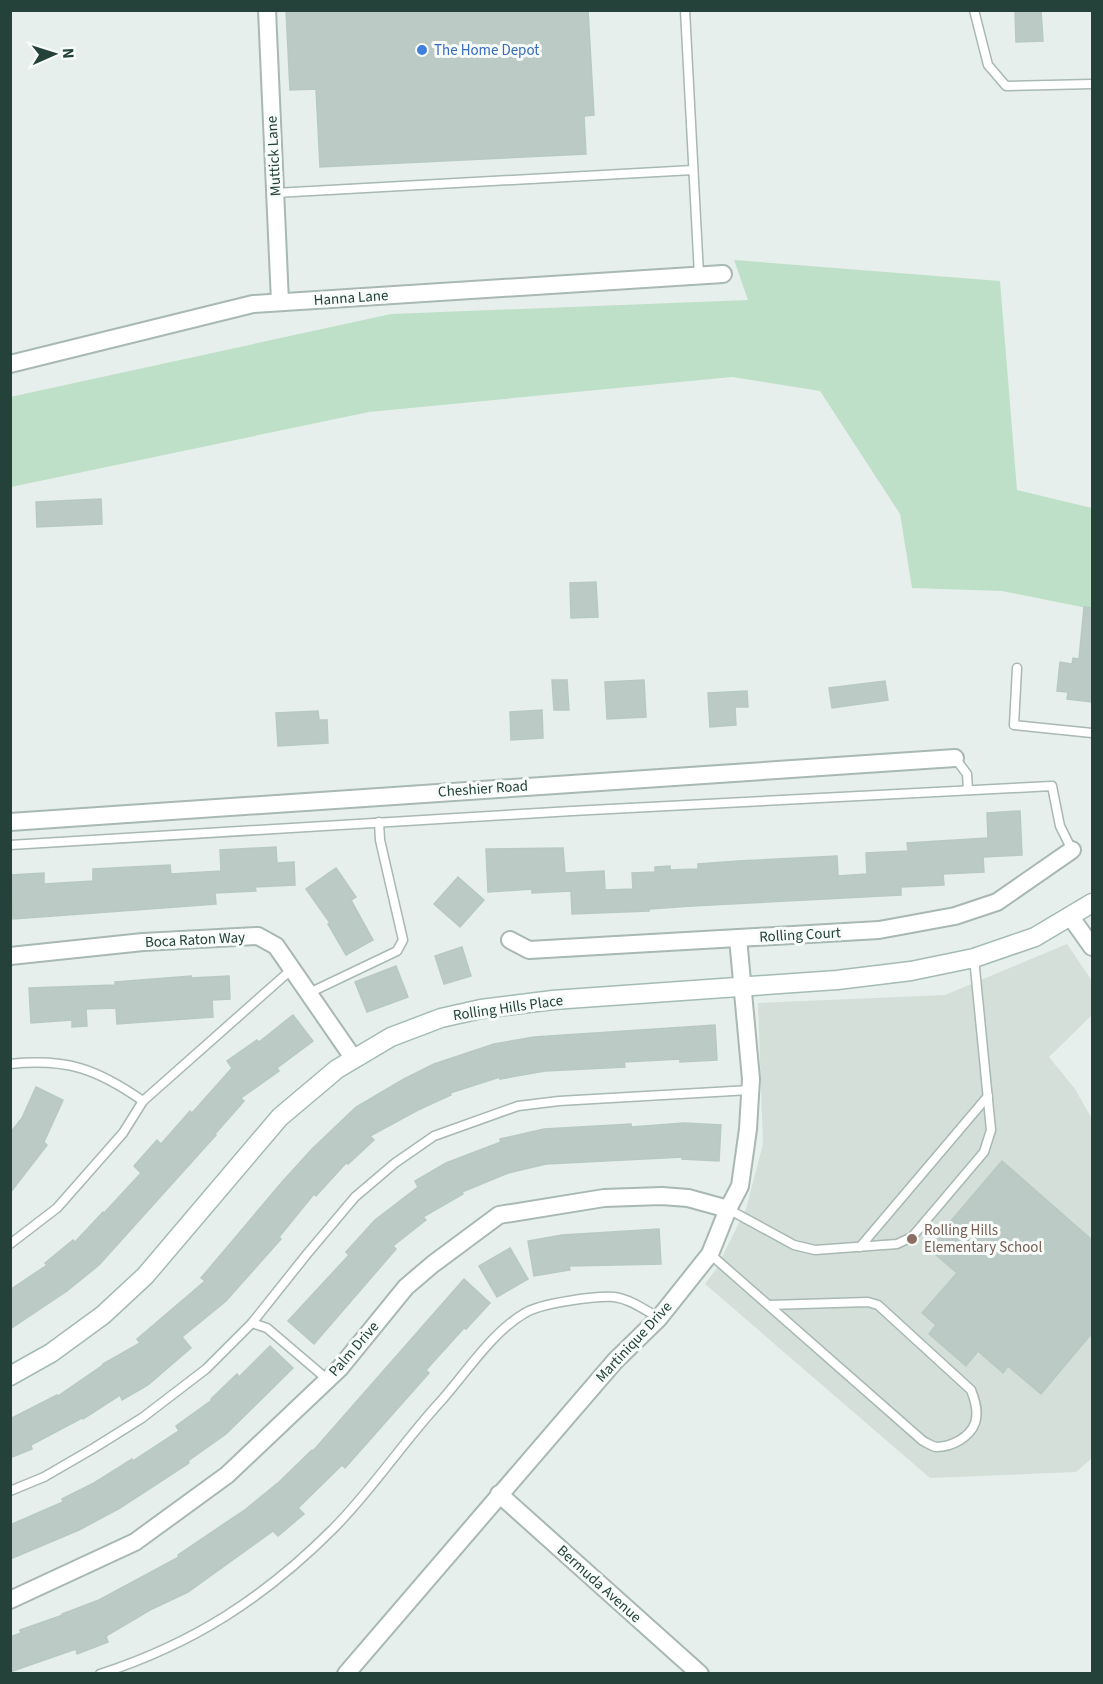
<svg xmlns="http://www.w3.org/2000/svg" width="1103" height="1684" font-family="'Source Sans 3',sans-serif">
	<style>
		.built { fill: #d4dfda }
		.green { fill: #bfe0c8 }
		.building { fill: #bbcac4; stroke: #b8c9c2; stroke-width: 1.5 }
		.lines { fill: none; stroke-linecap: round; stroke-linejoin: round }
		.lane-casing { stroke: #a8b8b2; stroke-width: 11 }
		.street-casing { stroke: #a8b8b2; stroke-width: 20 }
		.secondary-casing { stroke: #a4bbb3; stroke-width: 21 }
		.lane { stroke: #fff; stroke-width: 8 }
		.street { stroke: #fff; stroke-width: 16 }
		.secondary { stroke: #fff; stroke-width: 18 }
		.shop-dot { fill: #3f7fe0; stroke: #f7fbf9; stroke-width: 2 }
		.education-dot { fill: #8d6e63; stroke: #f7fbf9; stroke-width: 2 }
		.labels { text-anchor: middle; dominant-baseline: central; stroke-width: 6; stroke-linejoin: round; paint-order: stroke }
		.shop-label { font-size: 15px; fill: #366cbe; stroke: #f7fbf9; text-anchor: start }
		.street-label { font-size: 15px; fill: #24423a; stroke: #f7fbf9 }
		.education-label { font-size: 15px; fill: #785e54; stroke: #f7fbf9; text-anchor: start }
	</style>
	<rect width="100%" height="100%" fill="#e6efeb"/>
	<polygon class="built" points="1067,944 1092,981 1092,1015 1049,1057 1075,1089 1092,1119 1092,1458 1076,1472 930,1478 705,1284 716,1269 746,1209 763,1144 758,1003 945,995"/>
	<polygon class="green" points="734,260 1000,281 1017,490 1092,508 1092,609 1002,591 912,588 900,514 820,391 732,377 369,412 11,487 10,397 391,314 748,300"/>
	<g class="building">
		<polygon points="286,10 588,10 594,115 584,116 586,154 320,167 316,89 290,90"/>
		<polygon points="1015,10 1041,10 1043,41 1016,42"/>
		<polygon points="101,499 102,524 37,527 36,502"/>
		<polygon points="596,582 598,617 571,618 570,583"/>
		<polygon points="1084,607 1092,608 1092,702 1067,699 1068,692 1057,691 1060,662 1072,664 1073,658 1079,659"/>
		<polygon points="552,680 567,680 569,710 554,710"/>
		<polygon points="644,680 646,717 607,719 605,682"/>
		<polygon points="885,681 888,700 832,708 829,688"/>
		<polygon points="747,691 748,707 735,707 736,725 710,727 708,693"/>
		<polygon points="542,710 543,738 511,740 510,712"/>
		<polygon points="318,711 319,720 327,720 328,743 278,746 276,713"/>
		<polygon points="1020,811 1022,855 983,857 984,872 943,874 944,885 901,887 901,895 692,906 649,909 649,911 572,914 571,891 532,893 532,889 488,892 486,849 563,848 565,873 604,871 605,890 633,889 632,873 655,872 655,867 670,866 670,870 698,869 698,864 738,861 837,856 838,876 867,874 866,853 908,851 907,843 988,838 987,813"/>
		<polygon points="276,847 277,863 294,862 295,885 255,887 256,891 215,893 216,904 13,919 11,875 44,873 44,884 93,881 93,869 170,865 171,874 221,871 220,850"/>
		<polygon points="336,868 356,897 351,900 373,940 346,955 328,924 330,923 306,889"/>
		<polygon points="458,877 484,900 460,927 434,904"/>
		<polygon points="462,947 471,976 444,984 435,956"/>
		<polygon points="396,966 408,997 367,1012 355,982"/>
		<polygon points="191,976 191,978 229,976 230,999 212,1000 213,1017 117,1024 116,1008 86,1009 87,1026 72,1027 72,1020 31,1023 29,988 115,985 115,982"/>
		<polygon points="293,1015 313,1041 277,1068 279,1071 241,1098 244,1101 215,1134 216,1135 99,1265 67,1291 10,1329 10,1290 47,1265 45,1263 73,1240 75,1242 103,1212 104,1213 141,1173 134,1166 157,1140 161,1144 190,1111 192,1113 232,1068 227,1061 257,1040 259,1042"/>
		<polygon points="715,1025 717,1060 680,1062 680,1059 624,1062 625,1067 545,1071 500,1079 500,1077 450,1093 451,1095 418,1110 370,1136 374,1140 348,1164 346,1163 316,1196 314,1194 279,1237 281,1239 226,1301 182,1337 191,1348 148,1385 122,1400 120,1395 83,1419 82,1418 31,1445 32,1449 10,1458 10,1419 57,1395 58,1396 103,1365 103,1364 140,1343 137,1339 205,1281 201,1278 282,1182 312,1149 356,1107 404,1079 434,1064 494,1044 534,1037"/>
		<polygon points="36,1087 63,1100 44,1142 47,1145 10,1193 10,1133 22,1118"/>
		<polygon points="684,1123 721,1125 719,1161 682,1159 683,1157 546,1164 508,1173 462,1192 463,1194 423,1217 426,1220 393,1246 396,1249 314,1344 288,1321 349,1255 346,1252 375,1220 418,1187 415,1181 446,1163 501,1142 500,1139 544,1129 631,1124 631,1127"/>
		<polygon points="1002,1161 1092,1240 1092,1333 1041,1394 1008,1366 1003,1373 978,1351 966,1366 929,1334 936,1325 922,1313 957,1273 928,1248"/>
		<polygon points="659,1229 661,1264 569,1266 570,1270 534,1276 528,1241 562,1235"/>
		<polygon points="510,1248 528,1279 497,1297 479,1266"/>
		<polygon points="464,1279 490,1303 466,1329 464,1328 426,1370 429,1373 345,1468 342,1465 298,1508 304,1514 278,1536 273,1531 188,1592 150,1610 106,1636 108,1642 77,1654 76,1649 10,1672 10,1637 21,1633 20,1630 63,1615 62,1614 99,1600 179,1557 178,1555 246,1509 279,1482 312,1450 313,1451"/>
		<polygon points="270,1346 293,1368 226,1434 188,1461 189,1463 120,1508 79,1530 10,1559 10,1525 63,1502 62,1499 94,1483 132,1459 133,1461 179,1431 176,1426 212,1400 211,1399 237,1374 239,1377"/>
	</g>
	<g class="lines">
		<g class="lane-casing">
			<g id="lane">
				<polyline points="685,10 699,275"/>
				<polyline points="974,10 988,65 1006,86 1092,84"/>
				<polyline points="275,193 693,170"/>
				<polyline points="1017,668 1014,725 1092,733"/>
				<polyline points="955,758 967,774 968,790"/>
				<polyline points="10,845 572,811 1052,786 1060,826 1072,850"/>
				<polyline points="309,993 397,951 403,940 380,840 379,822"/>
				<path d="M10,1064C67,1058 97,1069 143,1101"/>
				<polyline points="728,1209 794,1245 815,1250 897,1244 912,1237 984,1152 991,1130 974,958"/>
				<polyline points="10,1244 57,1208 123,1133 143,1101 292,969"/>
				<polyline points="860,1247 988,1096"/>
				<path d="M710,1254L923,1441C927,1443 932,1446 936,1447C952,1447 970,1437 975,1423C979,1412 975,1400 971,1390L878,1305L868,1302L769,1305"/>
				<polyline points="252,1323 267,1328 328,1380"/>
				<polyline points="10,1491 44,1477 94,1448 142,1418 206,1369 252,1323 307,1254 355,1197 395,1163 434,1136 518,1106 559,1101 750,1090"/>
				<path d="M100,1674C193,1644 264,1598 333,1529C372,1490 403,1442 441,1401C466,1373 492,1332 525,1313C541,1303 595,1296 614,1297C630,1299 645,1310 659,1318"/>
			</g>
		</g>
		<g class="street-casing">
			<g id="street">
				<polyline points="267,10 280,302"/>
				<polyline points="10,364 253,304 723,274"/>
				<polyline points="10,822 955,758"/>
				<polyline points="1070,916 1092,947"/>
				<polyline points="510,940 529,950 879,930 955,916 997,902 1072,850"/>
				<polyline points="10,956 143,942 258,936 276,946 354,1059"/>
				<polyline points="499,1494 700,1674"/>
				<polyline points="10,1600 135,1542 227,1475 340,1368 406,1287 433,1264 499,1215 604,1198 662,1196 688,1198 728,1209"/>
				<polyline points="346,1674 615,1361 659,1318 710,1254 728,1209 740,1186 748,1129 751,1079 738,938"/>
			</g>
		</g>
		<g class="secondary-casing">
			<polyline id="secondary" points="10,1376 51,1353 103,1315 145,1276 280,1117 337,1069 391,1037 441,1018 481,1009 553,1000 837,980 911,971 974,958 1035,937 1092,903"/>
		</g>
		<use href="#lane" class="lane"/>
		<use href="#street" class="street"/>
		<use href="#secondary" class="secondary"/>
	</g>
	<circle class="shop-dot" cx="422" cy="50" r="6"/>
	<circle class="education-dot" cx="912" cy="1239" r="6"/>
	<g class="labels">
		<g class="shop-label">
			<text x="434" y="50">The Home Depot</text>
		</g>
		<g class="street-label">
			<text transform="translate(274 156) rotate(-93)">Muttick Lane</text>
			<text transform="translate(351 298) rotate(-4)">Hanna Lane</text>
			<text transform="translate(483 789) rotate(-4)">Cheshier Road</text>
			<text transform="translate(800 935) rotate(-3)">Rolling Court</text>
			<text transform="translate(195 940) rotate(-3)">Boca Raton Way</text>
			<text transform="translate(508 1008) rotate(-8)">Rolling Hills Place</text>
			<text transform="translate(634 1342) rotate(-47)">Martinique Drive</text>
			<text transform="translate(354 1349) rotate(-49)">Palm Drive</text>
			<text transform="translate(599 1584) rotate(42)">Bermuda Avenue</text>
		</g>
		<g class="education-label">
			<text x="924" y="1230">Rolling Hills<tspan x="924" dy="17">Elementary School</tspan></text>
		</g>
	</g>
	<rect width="1103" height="1684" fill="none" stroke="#24423a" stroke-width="24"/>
	<g transform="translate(54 54) rotate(87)" stroke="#f7fbf9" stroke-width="4.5" paint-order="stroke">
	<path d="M0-4.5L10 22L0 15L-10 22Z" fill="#24423a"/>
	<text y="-9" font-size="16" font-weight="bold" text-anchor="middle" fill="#24423a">N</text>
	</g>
</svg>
